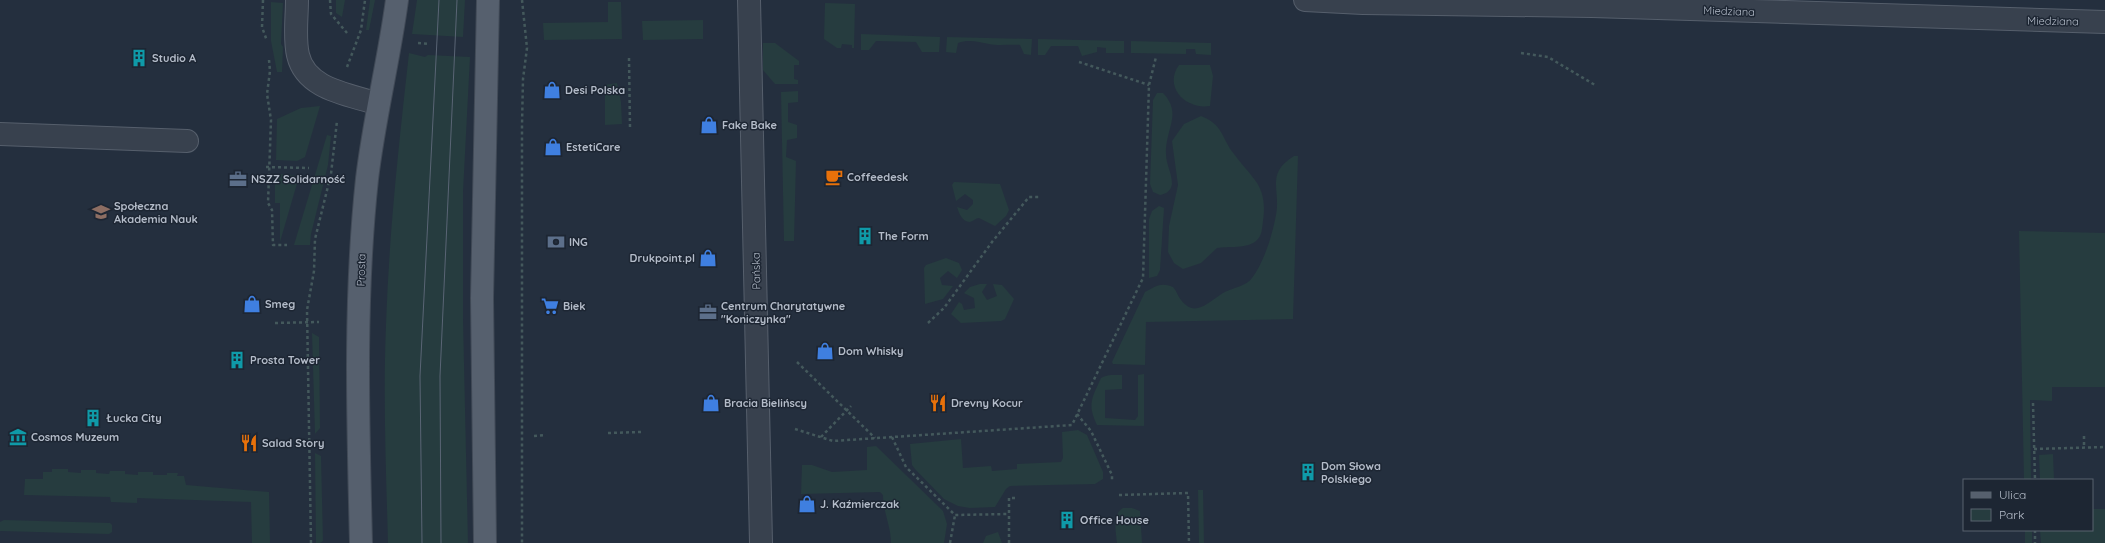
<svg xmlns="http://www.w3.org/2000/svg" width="2105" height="543" font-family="Quicksand,sans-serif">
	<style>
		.green { fill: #263c3f }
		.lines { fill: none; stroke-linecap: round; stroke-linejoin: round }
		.minor-casing { stroke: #565f6c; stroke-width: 24 }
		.major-casing { stroke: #414a57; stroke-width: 24 }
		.path { stroke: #44595c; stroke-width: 2.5; stroke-dasharray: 3 3; stroke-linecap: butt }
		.minor { stroke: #38414e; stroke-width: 22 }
		.major { stroke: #56606e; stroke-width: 22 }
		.tram { stroke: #5a6575; stroke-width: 1 }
		.labels { text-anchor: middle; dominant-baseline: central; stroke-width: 3; stroke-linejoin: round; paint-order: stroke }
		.street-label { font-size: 11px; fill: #b4bcc9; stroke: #1d2633 }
		.poi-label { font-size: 11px; font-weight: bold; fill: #b4bcc9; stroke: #1d2633; text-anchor: start }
	</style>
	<rect width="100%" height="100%" fill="#242f3e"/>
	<g class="green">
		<polygon points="336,0 345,0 342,17 336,13"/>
		<polygon points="370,0 375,0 369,30 366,30"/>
		<polygon points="417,0 465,0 463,37 412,34"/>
		<polygon points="271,2 283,3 281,44 283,47 282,72 277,72 271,41"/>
		<polygon points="608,2 621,2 622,39 544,40 543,23 608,22"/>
		<polygon points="825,3 855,4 854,48 852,48 852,45 842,44 841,48 837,48 824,39"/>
		<polygon points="703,20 703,39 643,40 642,21"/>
		<polygon points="861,34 940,37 939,52 922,52 916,42 876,41 869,50 861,50"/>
		<path d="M947,37L1032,39L1031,55L1024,54L1020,45C1010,44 999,46 989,44C978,42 969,39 958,43L956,53L946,52Z"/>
		<polygon points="1038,39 1124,41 1124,53 1106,53 1106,48 1097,47 1097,52 1082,56 1078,46 1051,46 1045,55 1038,55"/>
		<polygon points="1131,41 1211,43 1211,55 1196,54 1195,49 1186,49 1186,54 1131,53"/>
		<polygon points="763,43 775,43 799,61 799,65 794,65 794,79 798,80 798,84 775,84 763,70"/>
		<path d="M409,53L425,57L428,55L470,57L463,192V319L468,543H388C386,470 383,397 386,325C389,233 399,143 409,53Z"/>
		<path d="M1179,65H1210L1213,76L1210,106C1186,110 1163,87 1179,65Z"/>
		<polygon points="617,83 621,102 622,124 605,125 605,85"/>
		<polygon points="798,91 798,102 788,103 788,122 797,125 797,138 787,140 786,157 796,161 794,241 784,241 781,92"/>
		<path d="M1157,93H1163C1183,114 1165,129 1166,154C1166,164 1172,173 1172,184C1171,191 1166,194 1160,195L1153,192L1150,184L1153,100Z"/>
		<polygon points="320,106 305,157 297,161 276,160 277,119 301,108"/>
		<path d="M1201,116C1224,125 1221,138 1234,154C1253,180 1268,185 1263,221C1262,229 1262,236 1256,241C1246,249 1229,246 1217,248L1201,263L1183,269L1174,263L1168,252L1169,226L1178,185L1172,141L1184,124Z"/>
		<polygon points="327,135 331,136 328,165 311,234 310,245 294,245"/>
		<path d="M1294,156H1298L1293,319L1146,322L1145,365L1113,364L1112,362L1145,292C1156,286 1161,282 1173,287C1176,290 1177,294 1179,297C1193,319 1206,304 1220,295C1229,288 1246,287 1252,278C1264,262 1272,236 1276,215C1281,189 1265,174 1294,156Z"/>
		<polygon points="275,174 294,175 298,180 280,242 280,203 275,203"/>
		<path d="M954,182L1000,184L1009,210L1006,216L995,226L979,218C976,218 973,221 970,222C962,222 959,213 957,207L967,210L973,204V200L965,194L956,201L952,185Z"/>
		<polygon points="1159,206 1164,208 1160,270 1157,276 1149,278 1149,219 1152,211"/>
		<polygon points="2019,231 2105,233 2105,387 2052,387 2052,401 2030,400 2031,480 2024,480"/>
		<polygon points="946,258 959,263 962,270 957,278 948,271 940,278 942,285 953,286 943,299 925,304 924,268 926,265"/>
		<polygon points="980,284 987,284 982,292 987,300 997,296 993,284 1002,285 1014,299 1005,319 1001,321 961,323 951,314 959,302 962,304 964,310 975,308 974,298 964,293 970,287"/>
		<polygon points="312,333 319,337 320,428 315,434"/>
		<path d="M1144,374V426L1097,425C1087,404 1092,398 1101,378C1107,374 1115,375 1122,375V389L1105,390V418L1135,420L1138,416V375Z"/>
		<polygon points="1078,430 1087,435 1103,472 1103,479 1095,484 1010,486 1006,489 995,507 970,508 958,506 944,499 915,469 912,465 910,444 961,439 963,468 991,466 992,471 1017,469 1017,464 1061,462 1063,458 1062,432"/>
		<path d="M876,446L943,511L947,524L944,543H891C891,526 883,512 883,495L880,492L801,494L802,465H812L832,472L867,470V447Z"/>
		<polygon points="315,453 321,456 323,541 320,543 316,543"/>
		<polygon points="2053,454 2054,480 2040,480 2039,455"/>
		<polygon points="52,469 68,469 68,472 81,473 81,470 96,470 96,473 109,474 110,471 125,471 125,474 138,475 138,472 153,472 153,475 167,475 167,473 178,473 177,476 184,476 186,485 269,492 270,543 252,543 251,502 137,498 137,503 111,502 110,497 24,495 25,479 43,479 43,472 52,472"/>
		<polygon points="1198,490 1203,490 1204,543 1199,543"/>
		<path d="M1123,508H1132L1140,511L1142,543H1117C1116,532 1112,514 1123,508Z"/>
		<polygon points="2092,509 2105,509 2105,543 2041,543 2040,530 2092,530"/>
		<polygon points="4,520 110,523 112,525 112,532 109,534 0,531 0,522"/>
		<rect x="2025" y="530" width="7" height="13"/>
		<polygon points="998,532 1002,543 983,543 986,536"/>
	</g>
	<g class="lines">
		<g class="minor-casing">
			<g id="minor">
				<path d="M297,0C297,18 294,38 298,55C306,90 349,94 378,104"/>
				<polyline points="749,0 761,543"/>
				<polyline points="1305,0 1363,3 1592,6 2105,22"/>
				<polyline points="0,134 187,141"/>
			</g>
		</g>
		<g class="major-casing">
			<g id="major">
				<path d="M361,543C358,422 354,300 367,179C374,119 389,60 397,0"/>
				<polyline points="485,543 482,298 488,0"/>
			</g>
		</g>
		<g class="path">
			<polyline points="263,0 262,27 267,41"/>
			<polyline points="330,0 331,14 347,33"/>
			<polyline points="522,0 527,48 523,79 522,125 522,543"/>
			<polyline points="418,43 430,44"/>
			<polyline points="1521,53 1548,57 1595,85"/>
			<polyline points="629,58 630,127"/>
			<polyline points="269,60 270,71 267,94 271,120 268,203 272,210 273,245 287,245"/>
			<polyline points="1079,62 1149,85"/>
			<polyline points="347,67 361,30 365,0"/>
			<polyline points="266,167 309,168"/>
			<polyline points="275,323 319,322"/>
			<polyline points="928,323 944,308 992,242 1029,197 1040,197"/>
			<polyline points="797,362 875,438"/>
			<polyline points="2033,403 2035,480"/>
			<polyline points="1077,414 1091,431 1112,475 1112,482"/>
			<polyline points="795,429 833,441 1072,425 1143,278 1149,85 1156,57"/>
			<polyline points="608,433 641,432"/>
			<polyline points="534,436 546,435"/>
			<polyline points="2084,436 2084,447"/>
			<polyline points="821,437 851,406"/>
			<polyline points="892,437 906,467 955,515 1009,514"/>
			<polyline points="2034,449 2105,447"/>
			<polyline points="1119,495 1188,493 1189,543"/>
			<polyline points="2035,530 2035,543"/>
			<polyline points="311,543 307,310 314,271 315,239 331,174 337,121"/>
			<polyline points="950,543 955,515"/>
			<polyline points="1009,543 1009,498 1015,498"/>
		</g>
		<use href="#minor" class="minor"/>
		<use href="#major" class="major"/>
		<g class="tram">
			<polyline points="422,543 420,376 439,0"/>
			<polyline points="441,543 440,376 457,0"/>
		</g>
	</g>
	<defs>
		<g id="building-bare" transform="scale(1.38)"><path d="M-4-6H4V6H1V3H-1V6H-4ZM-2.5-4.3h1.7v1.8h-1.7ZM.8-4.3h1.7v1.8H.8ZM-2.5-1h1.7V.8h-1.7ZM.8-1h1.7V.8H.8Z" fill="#0f9aa8" stroke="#1d2633" stroke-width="2.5" paint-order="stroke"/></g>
		<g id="shop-bare" transform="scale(1.38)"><path d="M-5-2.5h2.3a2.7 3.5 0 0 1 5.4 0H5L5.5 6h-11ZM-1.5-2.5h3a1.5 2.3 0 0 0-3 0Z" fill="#3f7fe0" stroke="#1d2633" stroke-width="2.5" paint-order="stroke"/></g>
		<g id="cafe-bare" transform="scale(1.38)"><path d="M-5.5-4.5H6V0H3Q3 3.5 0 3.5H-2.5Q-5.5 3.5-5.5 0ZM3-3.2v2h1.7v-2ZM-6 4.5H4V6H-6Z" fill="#e8710a" stroke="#1d2633" stroke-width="2.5" paint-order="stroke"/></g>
		<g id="office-bare" transform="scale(1.38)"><path d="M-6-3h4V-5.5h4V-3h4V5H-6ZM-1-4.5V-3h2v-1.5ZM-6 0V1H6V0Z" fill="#5c6f8a" stroke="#1d2633" stroke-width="2.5" paint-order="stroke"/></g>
		<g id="university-bare" transform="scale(1.38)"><path d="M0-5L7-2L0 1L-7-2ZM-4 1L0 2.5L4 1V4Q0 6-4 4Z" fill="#8d6e63" stroke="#1d2633" stroke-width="2.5" paint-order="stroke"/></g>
		<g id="bank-bare" transform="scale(1.38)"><path d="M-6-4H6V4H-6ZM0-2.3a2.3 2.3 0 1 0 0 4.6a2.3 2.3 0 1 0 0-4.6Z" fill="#5c6f8a" stroke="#1d2633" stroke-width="2.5" paint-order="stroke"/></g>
		<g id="supermarket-bare" transform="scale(1.38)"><path d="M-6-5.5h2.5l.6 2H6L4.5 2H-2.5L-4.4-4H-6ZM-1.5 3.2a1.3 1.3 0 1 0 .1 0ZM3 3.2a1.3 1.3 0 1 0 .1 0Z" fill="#3f7fe0" stroke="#1d2633" stroke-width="2.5" paint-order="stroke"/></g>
		<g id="restaurant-bare" transform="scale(1.38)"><path d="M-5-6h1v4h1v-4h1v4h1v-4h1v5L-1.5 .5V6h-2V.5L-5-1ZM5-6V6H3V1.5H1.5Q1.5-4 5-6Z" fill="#e8710a" stroke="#1d2633" stroke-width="2.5" paint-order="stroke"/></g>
		<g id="museum-bare" transform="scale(1.38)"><path d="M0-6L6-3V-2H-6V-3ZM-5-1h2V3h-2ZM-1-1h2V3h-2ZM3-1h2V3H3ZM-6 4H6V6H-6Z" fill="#0f9aa8" stroke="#1d2633" stroke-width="2.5" paint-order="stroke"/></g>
	</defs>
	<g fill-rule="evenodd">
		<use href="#building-bare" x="139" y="58"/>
		<use href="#shop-bare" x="552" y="90"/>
		<use href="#shop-bare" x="709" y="125"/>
		<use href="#shop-bare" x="553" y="147"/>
		<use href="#cafe-bare" x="834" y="177"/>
		<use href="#office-bare" x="238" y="179"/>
		<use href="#university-bare" x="101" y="212"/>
		<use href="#building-bare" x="865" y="236"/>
		<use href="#bank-bare" x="556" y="242"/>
		<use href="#shop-bare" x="708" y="258"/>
		<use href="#shop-bare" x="252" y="304"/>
		<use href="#supermarket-bare" x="550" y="306"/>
		<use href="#office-bare" x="708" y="312"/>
		<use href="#shop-bare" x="825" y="351"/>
		<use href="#building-bare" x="237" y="360"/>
		<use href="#shop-bare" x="711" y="403"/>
		<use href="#restaurant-bare" x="938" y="403"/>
		<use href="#building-bare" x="93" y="418"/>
		<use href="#museum-bare" x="18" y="437"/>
		<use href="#restaurant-bare" x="249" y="443"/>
		<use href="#building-bare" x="1308" y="472"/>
		<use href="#shop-bare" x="807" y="504"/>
		<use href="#building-bare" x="1067" y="520"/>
	</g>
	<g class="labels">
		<g class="street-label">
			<text transform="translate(1729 11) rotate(2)">Miedziana</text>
			<text transform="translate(2053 21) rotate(1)">Miedziana</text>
			<text transform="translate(361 270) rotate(-88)">Prosta</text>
			<text transform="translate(756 271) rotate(-91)">Pańska</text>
		</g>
		<g class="poi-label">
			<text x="152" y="58">Studio A</text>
			<text x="565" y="90">Desi Polska</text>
			<text x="722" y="125">Fake Bake</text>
			<text x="566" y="147">EstetiCare</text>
			<text x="847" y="177">Coffeedesk</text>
			<text x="251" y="179">NSZZ Solidarność</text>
			<text x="114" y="206">Społeczna<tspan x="114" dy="13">Akademia Nauk</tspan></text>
			<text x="878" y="236">The Form</text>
			<text x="569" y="242">ING</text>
			<text x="695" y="258" text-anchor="end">Drukpoint.pl</text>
			<text x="265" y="304">Smeg</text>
			<text x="563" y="306">Biek</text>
			<text x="721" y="306">Centrum Charytatywne<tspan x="721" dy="13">"Koniczynka"</tspan></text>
			<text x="838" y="351">Dom Whisky</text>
			<text x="250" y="360">Prosta Tower</text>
			<text x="724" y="403">Bracia Bielińscy</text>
			<text x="951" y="403">Drevny Kocur</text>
			<text x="106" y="418">Łucka City</text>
			<text x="31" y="437">Cosmos Muzeum</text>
			<text x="262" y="443">Salad Story</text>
			<text x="1321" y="466">Dom Słowa<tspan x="1321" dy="13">Polskiego</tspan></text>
			<text x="820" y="504">J. Kaźmierczak</text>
			<text x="1080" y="520">Office House</text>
		</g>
	</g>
	<rect x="1963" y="479" width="130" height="52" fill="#1d2633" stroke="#59626f"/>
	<rect x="1971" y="492" width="20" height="6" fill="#56606e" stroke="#59626f"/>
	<text x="1999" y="499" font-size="12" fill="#b4bcc9">Ulica</text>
	<rect x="1971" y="509" width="20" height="12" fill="#263c3f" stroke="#59626f"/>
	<text x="1999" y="519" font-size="12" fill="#b4bcc9">Park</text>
</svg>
